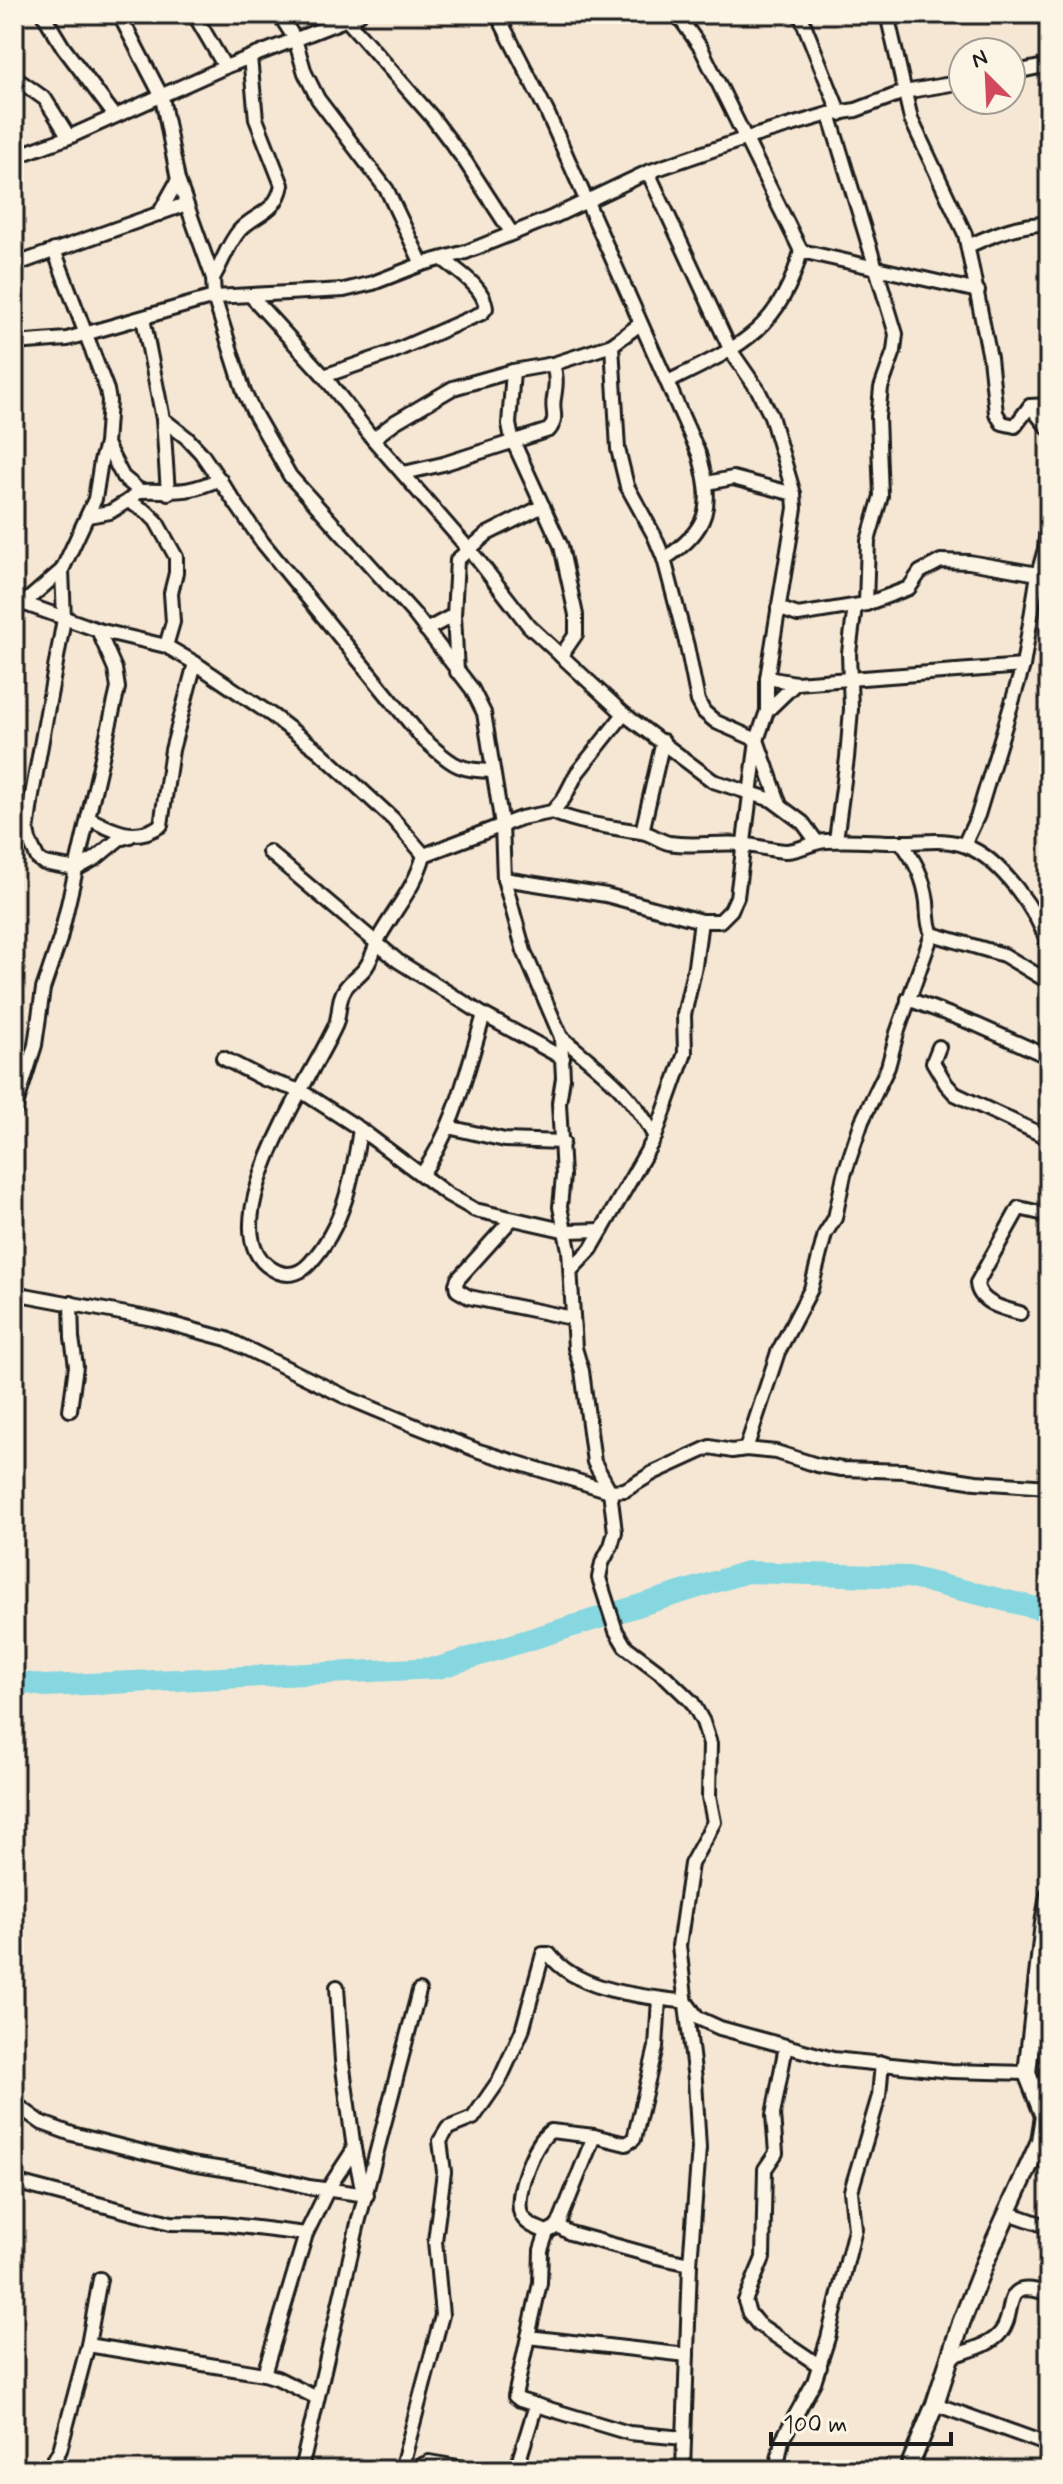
<svg xmlns="http://www.w3.org/2000/svg" width="1063" height="2484" font-family="Mynerve,sans-serif">
	<style>
		.lines { fill: none; stroke-linecap: round; stroke-linejoin: round }
		.river { stroke: #86d7e0; stroke-width: 22 }
		.street-casing { stroke: #1c1c1c; stroke-width: 18 }
		.secondary-casing { stroke: #1c1c1c; stroke-width: 22 }
		.street { stroke: #fcf5e5; stroke-width: 12 }
		.secondary { stroke: #fcf5e5; stroke-width: 16 }
	</style>
	<rect width="100%" height="100%" fill="#f6e7d4"/>
	<filter id="ink" filterUnits="userSpaceOnUse"><feTurbulence type="fractalNoise" baseFrequency=".0125" numOctaves="2"/><feDisplacementMap in="SourceGraphic" scale="16" xChannelSelector="R" yChannelSelector="G"/><feConvolveMatrix kernelMatrix="1 2 1 2 8 2 1 2 1" color-interpolation-filters="sRGB"/></filter>
	<g filter="url(#ink)">
		<g class="lines">
			<polyline class="river" points="14,1681 44,1686 438,1668 747,1572 908,1577 1049,1611"/>
			<g class="street-casing">
				<g id="street">
					<polyline points="43,14 63,47 115,116"/>
					<polyline points="119,14 162,97 178,180 213,278 214,297 244,392 254,413 290,476 415,615 472,689 484,713 502,825 504,879 524,951 561,1037 563,1078 559,1103 563,1176 560,1207 569,1250 575,1348 582,1371 594,1462 610,1491 615,1532 611,1546 602,1563 599,1578 616,1631 625,1646 666,1677 692,1702 703,1722 710,1744 709,1797 714,1822 691,1864 679,1946 695,2080 699,2148 690,2264 683,2470"/>
					<polyline points="194,14 225,67"/>
					<polyline points="279,14 295,39 305,73 318,99 387,190 422,264"/>
					<path d="M497,14L547,112L699,454C714,505 710,529 664,559"/>
					<polyline points="800,14 840,114"/>
					<polyline points="887,14 911,119 965,234 990,358 996,413 1002,423 1015,426 1030,406 1049,405"/>
					<polyline points="347,20 432,117 465,161 511,232"/>
					<polyline points="1011,73 1049,65"/>
					<polyline points="14,77 45,99 69,137"/>
					<polyline points="829,114 896,334 894,351 881,388 878,417 881,496 868,541 866,604"/>
					<polyline points="14,157 69,137 225,67 360,14"/>
					<polyline points="159,214 178,180"/>
					<path d="M968,246C995,234 1020,223 1049,224"/>
					<polyline points="801,251 978,291"/>
					<polyline points="14,265 186,204"/>
					<path d="M213,278C222,263 228,244 239,231C255,213 276,214 282,185L256,119L250,57"/>
					<polyline points="251,296 324,376 373,439 478,560 529,626 624,714 713,781 772,800 803,823 817,842"/>
					<path d="M143,318L163,419L187,438L201,453L263,543L423,739C451,762 454,771 493,771"/>
					<polyline points="14,343 67,339 214,297 344,290 373,283 422,264 466,252 553,217 648,172 747,138 829,114 856,110 904,92 963,82"/>
					<polyline points="612,345 618,449 627,486 654,535 664,559 687,646 698,701 704,712 716,722 757,740 780,805"/>
					<polyline points="513,371 509,424 512,439 561,546 576,615 576,634 561,656"/>
					<path d="M324,376L388,354L482,313L486,308C484,287 459,272 444,260"/>
					<path d="M668,382C736,348 780,332 801,251L701,48L677,14"/>
					<polyline points="1030,406 1049,429"/>
					<polyline points="163,419 168,493"/>
					<polyline points="373,439 395,422 453,388 513,371 553,364 612,345 640,324"/>
					<polyline points="106,444 123,477 140,491"/>
					<path d="M404,473L443,464L549,430C559,417 551,412 554,398C556,385 557,378 553,364"/>
					<polyline points="707,483 733,478 794,494"/>
					<path d="M128,501L140,491C178,490 183,495 220,479"/>
					<polyline points="88,516 110,512 128,501 147,512 156,521 176,557 176,573 171,593 173,622 166,646"/>
					<polyline points="62,570 64,619 32,795 27,831 29,840 38,859 44,863 76,869 96,858 119,839 130,836"/>
					<polyline points="14,600 98,630 166,646 195,663 273,716 319,751 393,819 424,855"/>
					<polyline points="23,604 62,570 95,499 101,461 106,444 109,401 107,390 54,250"/>
					<polyline points="778,608 798,615 866,604 909,588 920,572 941,561 969,562 1038,574"/>
					<polyline points="426,630 454,615"/>
					<polyline points="457,672 454,615 457,560 487,534 543,506"/>
					<polyline points="767,678 796,683 767,711"/>
					<polyline points="796,683 1023,666"/>
					<path d="M624,714L577,773L564,798L552,812C581,824 610,827 641,832C651,833 659,841 669,843C693,847 718,842 742,844C757,846 770,850 785,851C800,851 811,842 826,841C851,839 874,842 899,842C921,843 944,837 966,846C1001,859 1038,912 1049,947"/>
					<path d="M88,818C113,831 135,843 161,825L172,750L195,663"/>
					<polyline points="642,832 663,741"/>
					<polyline points="836,840 847,758 851,709 849,653 855,606"/>
					<polyline points="964,845 978,815 1023,666 1038,574 1045,549 1049,504"/>
					<polyline points="269,852 398,961 484,1015 563,1058"/>
					<polyline points="424,855 521,818 552,812"/>
					<polyline points="504,879 606,895 701,921"/>
					<polyline points="932,934 1004,955 1049,982"/>
					<polyline points="908,999 977,1025 1049,1057"/>
					<path d="M561,1037C599,1069 631,1091 655,1137"/>
					<polyline points="939,1047 933,1062 946,1084 955,1094 1049,1138"/>
					<polyline points="223,1058 264,1079 301,1091 360,1129 447,1194 475,1210 567,1231 602,1230"/>
					<polyline points="14,1112 35,1045 43,989 60,939 118,688 115,669 98,630"/>
					<polyline points="448,1127 505,1140 563,1142"/>
					<path d="M360,1129C353,1176 344,1226 310,1263C302,1272 291,1277 278,1272C199,1237 316,1072 336,1024C340,1013 338,998 345,989C350,980 360,976 366,967C373,957 375,945 381,934C396,908 416,885 424,855"/>
					<path d="M422,1174C455,1128 467,1069 484,1015"/>
					<polyline points="512,1219 458,1279 456,1284 457,1290 469,1297 572,1318"/>
					<polyline points="571,1270 591,1249 655,1137 685,1053 684,1015 695,966 701,921 720,921 731,910 737,897 757,740 767,711 767,678 795,508 794,494 771,416 758,390 731,351 648,172"/>
					<polyline points="14,1293 153,1319 227,1339 348,1398 413,1425 479,1451 610,1491 625,1490 653,1473 710,1447 732,1451 746,1449 776,1452 817,1465 842,1469 904,1471 976,1482 1049,1487"/>
					<path d="M1020,1313C1004,1309 978,1303 977,1283L1019,1208L1049,1215"/>
					<polyline points="70,1410 76,1366 72,1338 71,1303"/>
					<path d="M746,1449L778,1352L811,1289L825,1234L835,1218L844,1175L862,1121L888,1067L897,1033L932,934C927,923 928,914 927,902C924,878 915,861 901,842"/>
					<path d="M659,1999L656,2047L634,2139L626,2144L594,2136L551,2131C534,2141 514,2195 521,2214C526,2225 537,2228 547,2232L558,2226L570,2233L657,2257L690,2264"/>
					<polyline points="786,2046 773,2115 776,2153 765,2169 763,2258 745,2301 749,2313 758,2324 820,2366"/>
					<polyline points="14,2103 42,2123 72,2134 191,2164 255,2174 309,2187 367,2195"/>
					<polyline points="354,2149 363,2193"/>
					<polyline points="14,2182 171,2223 223,2224 306,2234"/>
					<polyline points="1009,2213 1049,2227"/>
					<polyline points="558,2226 594,2136"/>
					<polyline points="547,2232 541,2250 540,2283 528,2337 687,2355"/>
					<polyline points="88,2345 264,2374 277,2378 317,2398"/>
					<path d="M949,2357C965,2351 990,2347 1001,2332C1018,2311 998,2277 1049,2294"/>
					<polyline points="264,2374 306,2234 328,2189 354,2149 342,2061 337,1987"/>
					<polyline points="935,2404 1049,2445"/>
					<polyline points="536,2405 629,2433 684,2438"/>
					<polyline points="48,2470 60,2450 88,2345 100,2279"/>
					<polyline points="301,2470 358,2223 419,1991"/>
					<path d="M401,2470L442,2315L435,2241L444,2172L440,2141L448,2128L473,2118L500,2079L522,2031L543,1954H549C578,1992 642,1996 686,2002L698,2018L720,2028L833,2059L951,2071L1027,2073"/>
					<polyline points="411,2470 429,2462 476,2470"/>
					<polyline points="516,2470 536,2405 520,2400 515,2396 528,2337"/>
					<polyline points="776,2470 782,2440 814,2382 828,2338 855,2229 851,2191 879,2096 882,2063"/>
				</g>
			</g>
			<g class="secondary-casing">
				<polyline id="secondary" points="908,2470 935,2404 961,2323 985,2262 1040,2141 1044,2116 1027,2073 1044,1923 1049,1896"/>
			</g>
			<use href="#street" class="street"/>
			<use href="#secondary" class="secondary"/>
		</g>
	</g>
	<rect width="1063" height="2484" fill="none" stroke="#fcf5e5" stroke-width="48"/>
	<rect x="24" y="24" width="1015" height="2436" fill="none" stroke="#1c1c1c" stroke-width="3" filter="url(#ink)"/>
	<g transform="translate(987 76) rotate(336)"><circle r="38" fill="#fcf5e5" stroke="#a29e95" stroke-width="2"/>
	<path d="M0-6L14 30L0 20L-14 30Z" fill="#d1495b"/>
	<text y="-12" font-size="22" font-weight="bold" text-anchor="middle" fill="#1c1c1c">N</text>
	</g>
	<path d="M771 2432v12h180v-12" fill="none" stroke="#1c1c1c" stroke-width="4"/>
	<text x="783" y="2432" font-size="24" fill="#1c1c1c" stroke="#fcf5e5" stroke-width="6" paint-order="stroke">100 m</text>
</svg>
